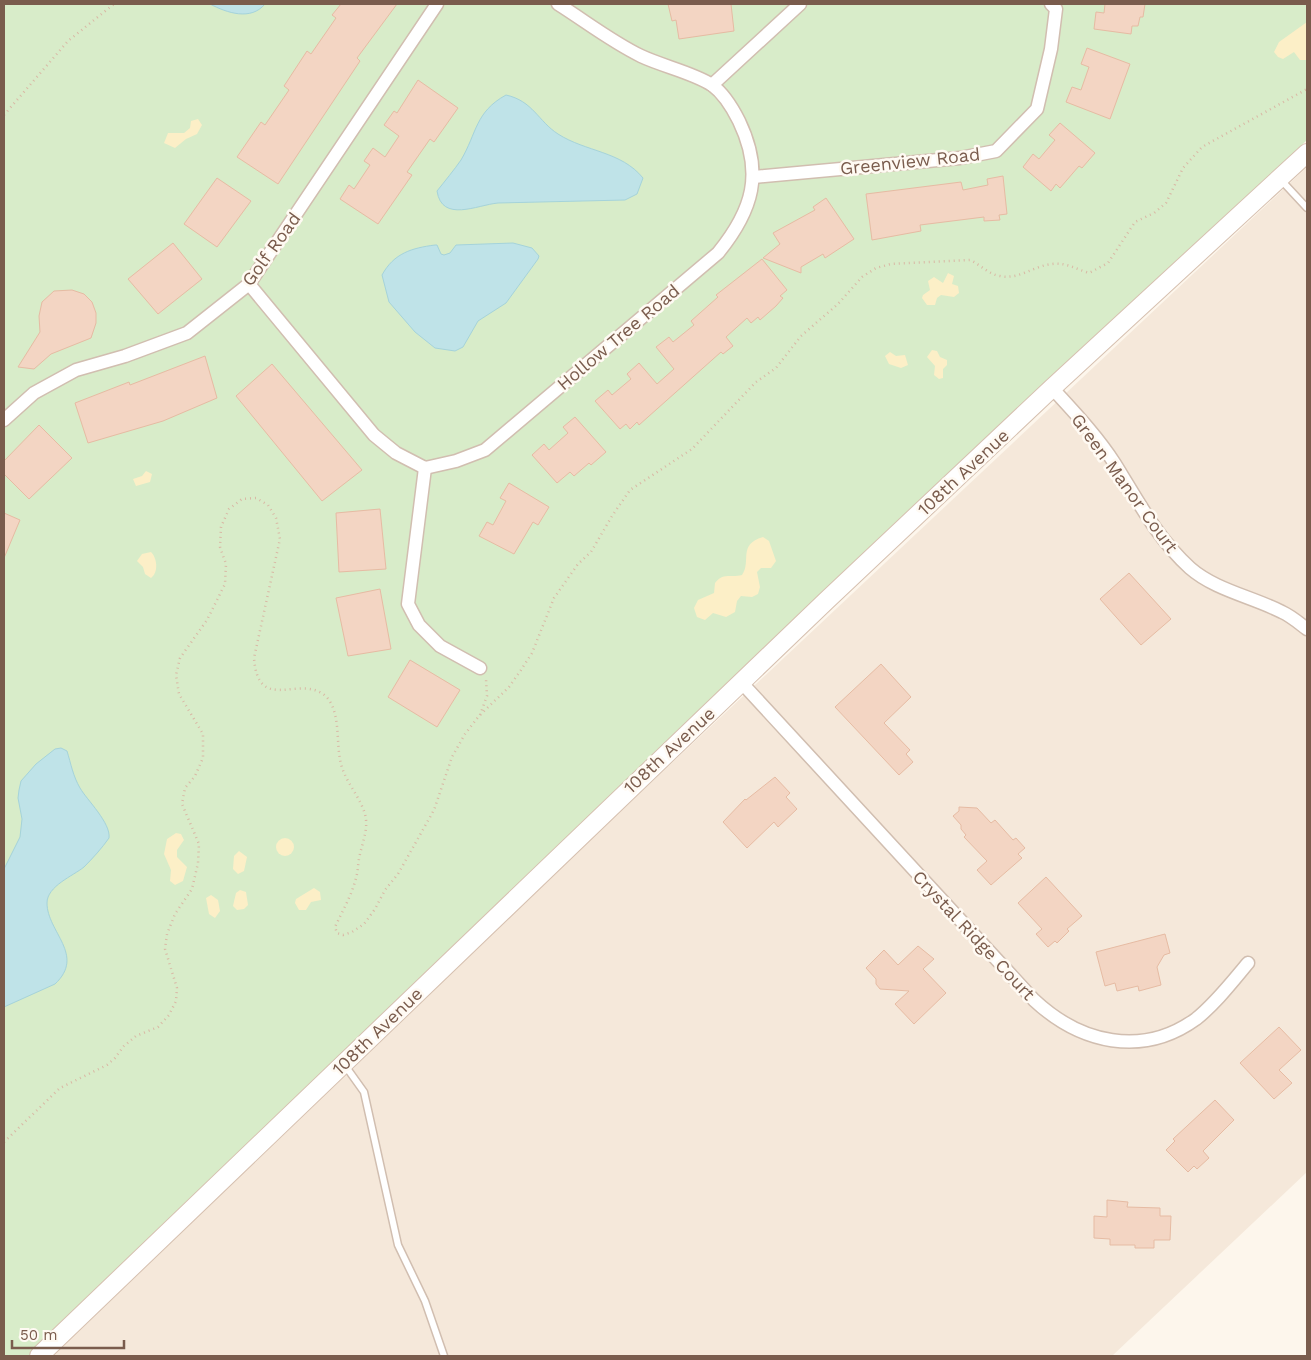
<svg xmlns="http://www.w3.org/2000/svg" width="1311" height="1360" font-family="'Work Sans',sans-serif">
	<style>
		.residential { fill: #f5e8da }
		.green { fill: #d8ecc9 }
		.sand { fill: #fcefc7 }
		.water { fill: #bfe3e8; stroke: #a5d3da }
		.building { fill: #f3d5c3; stroke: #e6bba3 }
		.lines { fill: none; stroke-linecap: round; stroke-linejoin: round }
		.lane-casing { stroke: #d1beb0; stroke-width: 9 }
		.street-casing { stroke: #d1beb0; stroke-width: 15 }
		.secondary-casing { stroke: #d6c0b0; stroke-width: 20 }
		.path { stroke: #d9b8a5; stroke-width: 2.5; stroke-dasharray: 1 4; stroke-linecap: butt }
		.lane { stroke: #fff; stroke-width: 6 }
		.street { stroke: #fff; stroke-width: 12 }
		.secondary { stroke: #fff; stroke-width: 18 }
		.labels { text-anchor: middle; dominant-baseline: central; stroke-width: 5; stroke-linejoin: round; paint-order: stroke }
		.street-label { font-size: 18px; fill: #7a5c4d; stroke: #fffaf3 }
	</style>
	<rect width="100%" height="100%" fill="#fdf6ec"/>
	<polygon class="residential" points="1307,167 1307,1172 1112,1356 46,1356 431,989"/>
	<polygon class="green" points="4,4 1307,4 1307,140 37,1356 4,1356"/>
	<g class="sand">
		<polygon points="1307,22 1307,60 1300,60 1294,52 1283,59 1278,57 1274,52 1279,42"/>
		<polygon points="198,119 202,125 197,134 186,139 175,148 164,143 168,133 184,133 190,128 191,121"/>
		<polygon points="948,273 954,276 952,284 958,286 959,293 954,297 941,295 937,298 935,305 927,305 922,298 923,295 930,290 928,281 934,277 943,283"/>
		<polygon points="932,350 937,351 940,357 947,360 947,365 943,369 943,378 939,379 934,375 935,366 927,357"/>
		<polygon points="890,352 896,356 905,355 908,365 901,368 889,364 885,356"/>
		<polygon points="146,471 152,474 150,482 136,486 133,479 142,476"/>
		<path d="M763,537L769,541L776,561L771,568H761L757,572L760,587L758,594L752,597L741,596L737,601L735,612L726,617L713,613L705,620L697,617L694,608L698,600L714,593L715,583C723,572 731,578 742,575C752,561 737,545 763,537Z"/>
		<path d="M151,552C157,558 159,572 151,578L145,574L143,567L137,561L142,554Z"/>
		<polygon points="176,833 181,834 184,840 177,850 177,857 187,867 183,881 175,885 170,881 171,870 164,854 167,839"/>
		<circle cx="285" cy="847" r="9"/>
		<polygon points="239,851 247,857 244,871 238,874 233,869 234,856"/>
		<polygon points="314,888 320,892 321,900 311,902 306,910 299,910 295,903 296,899"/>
		<polygon points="240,890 246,892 248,905 244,909 237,910 233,906 236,893"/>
		<polygon points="211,895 218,900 220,911 215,918 209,914 206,898"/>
	</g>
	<g class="water">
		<path d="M210,4H265C251,21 227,13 210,4Z"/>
		<path d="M506,95C533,101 538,121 558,134C586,152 621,151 643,178L637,194L625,200L498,203C477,205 442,223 437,191C445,181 454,170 461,160C477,133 475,112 506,95Z"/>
		<path d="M513,243L532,248L539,256L538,259L506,303L478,321L463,347L455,351L435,348L415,332L389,302L382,275C394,253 412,248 435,245H437L441,254L444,255L450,253L456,245Z"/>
		<path d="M61,748L67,751C71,764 73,776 80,788C87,800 111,823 109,838C102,848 93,858 84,867C73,876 47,886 47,903C47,932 86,955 55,984L4,1007V869L20,837L22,819L18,798L19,790L21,781L36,764L55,749Z"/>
	</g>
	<g class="building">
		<polygon points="341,4 397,4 357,58 360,61 278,184 237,157 261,122 265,125 289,90 284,86 307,51 311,54 336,18 332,15"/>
		<polygon points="668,4 731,4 734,31 679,39 676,20 672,21"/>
		<polygon points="1105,4 1145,4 1143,17 1140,17 1138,26 1132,26 1131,34 1094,29 1096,12 1104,13"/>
		<polygon points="1087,48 1130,64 1110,119 1066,102 1072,87 1081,90 1089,67 1081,64"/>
		<polygon points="418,80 458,108 434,142 430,139 407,172 412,175 378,224 340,199 349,185 354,189 370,165 364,161 373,148 385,157 399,136 384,125 394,111 397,113"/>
		<polygon points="1060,123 1095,153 1082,168 1079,166 1060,188 1056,184 1051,191 1023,167 1033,154 1039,159 1055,140 1049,135"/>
		<polygon points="1003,176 1007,214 999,215 1000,220 984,221 984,217 920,225 921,231 872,240 866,194 961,182 963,190 988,185 987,179"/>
		<polygon points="217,178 251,201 217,247 184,224"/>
		<polygon points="826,198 854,239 825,258 823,254 801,267 801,273 763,258 780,244 773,233 815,210 813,207"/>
		<polygon points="173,243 202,279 158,314 128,279"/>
		<polygon points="762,259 787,290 780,296 783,298 776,306 760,320 758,317 751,323 747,318 726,337 733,346 723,354 721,352 639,425 637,422 630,429 626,424 620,429 595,401 608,390 612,395 631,379 627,374 639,363 657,384 674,369 656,347 669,337 673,342 694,325 691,321 718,297 716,295"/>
		<polygon points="72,290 84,294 92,302 96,313 96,323 91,338 51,354 34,369 18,367 40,332 39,316 42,302 54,291"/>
		<polygon points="205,356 217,398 163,421 88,443 75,403 129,382 130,385"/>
		<polygon points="272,364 362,470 322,501 236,396"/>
		<polygon points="575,417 606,452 591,465 589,463 574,476 570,472 557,483 532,455 544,444 549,450 568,433 563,427"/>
		<polygon points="39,425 72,458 29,499 4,474 4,461"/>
		<polygon points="509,483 549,507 538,525 533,522 514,554 479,536 487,522 493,525 506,501 500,498"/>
		<polygon points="380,509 386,569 339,572 336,513"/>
		<polygon points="4,513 20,520 4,558"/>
		<polygon points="1129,573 1171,619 1141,645 1100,599"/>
		<polygon points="380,589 391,649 348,656 336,598"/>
		<polygon points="410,660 460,690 437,727 388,697"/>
		<polygon points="881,664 911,697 884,723 910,750 906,754 913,762 899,775 835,707"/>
		<polygon points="775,777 790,793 786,797 797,809 778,827 774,822 747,848 723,822 745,799 746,800"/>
		<polygon points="959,807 977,808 991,823 995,820 1013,840 1016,838 1025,848 1018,854 1022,858 991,885 977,870 987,861 964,837 966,835 961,829 961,825 953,816 959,811"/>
		<polygon points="1046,877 1082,916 1067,929 1069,931 1057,943 1055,941 1048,947 1036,934 1042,929 1018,903"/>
		<polygon points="1165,934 1170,953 1164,955 1157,967 1161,985 1139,991 1138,986 1117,991 1115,983 1105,986 1096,952"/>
		<polygon points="918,946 934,959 923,969 946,993 914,1024 895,1004 909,991 880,989 876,984 876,979 866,968 884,950 898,965"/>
		<polygon points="1279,1027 1301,1050 1279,1070 1292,1083 1274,1099 1240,1063"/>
		<polygon points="1215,1100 1234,1120 1203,1151 1209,1158 1197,1169 1194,1166 1188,1172 1166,1150 1175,1141 1173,1139"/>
		<polygon points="1107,1200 1128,1202 1127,1207 1160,1208 1160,1216 1171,1216 1170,1240 1154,1240 1154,1248 1135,1248 1135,1245 1110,1245 1110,1239 1094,1238 1094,1216 1107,1217"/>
	</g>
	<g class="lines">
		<g class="lane-casing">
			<g id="lane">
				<polyline points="1281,180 1307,208"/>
				<polyline points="344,1064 364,1092 398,1245 425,1301 444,1356"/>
			</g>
		</g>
		<g class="street-casing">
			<g id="street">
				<polyline points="712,85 800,4"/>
				<polyline points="754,177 960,158 996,151 1037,109 1051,49 1056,9 1051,4"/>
				<path d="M249,284L374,435L396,453L425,468L456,461L485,450L718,253C753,210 764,173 739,121C733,109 723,93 712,85C694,73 662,66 641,56C612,42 585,21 558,4"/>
				<path d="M1052,388C1074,412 1097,436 1115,464C1138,501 1157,538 1190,568C1215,590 1253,597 1282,612C1291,616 1299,623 1307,629"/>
				<polyline points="4,420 34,393 76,370 125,356 187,333 249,284 437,4"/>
				<polyline points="425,468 408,604 419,625 440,646 480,668"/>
				<path d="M741,682L1034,1000C1080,1043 1142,1058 1196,1019C1216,1003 1232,982 1248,963"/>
			</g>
		</g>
		<g class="secondary-casing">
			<polyline id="secondary" points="39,1356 826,601 1052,388 1307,153"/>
		</g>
		<g class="path">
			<polyline points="4,115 68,41 114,4"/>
			<polyline points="480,715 487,696 486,679"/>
			<path d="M4,1142L60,1088L107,1065L115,1058L124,1046L136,1036L158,1027L169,1015L176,1001L177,988L165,949L167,934L175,914L192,889L198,863L199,844L182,804L185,788L195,776L203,758V734L179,694L176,675L180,658L207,620L225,584L226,564L220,547L221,527L229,509L242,499L256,498L268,505L276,518L280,539L254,658C258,713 297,676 323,694C341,707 336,740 340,759C343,779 357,792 364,811C370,828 362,842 359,859C358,864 358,869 357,874C353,893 343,910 335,927L337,933L343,935L352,932L364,924L375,909L385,890L398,874L434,810L452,757L465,734L479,716L509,687L521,670L532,653L554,598L578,564L591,552L612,516L630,490L692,449L756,382L776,368L801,336L838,304L862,277L876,268L891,264L970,260C981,265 988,274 1000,276C1019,280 1033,266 1052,264C1065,262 1076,269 1089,273L1108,263L1135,222L1154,213L1166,203L1183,168L1202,147L1307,89"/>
		</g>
		<use href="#lane" class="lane"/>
		<use href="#street" class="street"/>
		<use href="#secondary" class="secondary"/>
	</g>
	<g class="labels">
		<g class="street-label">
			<text transform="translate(910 161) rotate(-6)">Greenview Road</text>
			<text transform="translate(271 249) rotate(-54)">Golf Road</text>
			<text transform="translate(618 337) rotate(-40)">Hollow Tree Road</text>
			<text transform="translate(963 472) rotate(-43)">108th Avenue</text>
			<text transform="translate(1125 483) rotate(54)">Green Manor Court</text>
			<text transform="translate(669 750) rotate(-43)">108th Avenue</text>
			<text transform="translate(974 935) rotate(47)">Crystal Ridge Court</text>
			<text transform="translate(377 1031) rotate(-44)">108th Avenue</text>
		</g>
	</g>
	<rect width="1311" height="1360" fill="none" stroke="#7a5c4d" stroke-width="10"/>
	<path d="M12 1340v8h112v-8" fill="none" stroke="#7a5c4d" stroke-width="2.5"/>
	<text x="20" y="1340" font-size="15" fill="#7a5c4d" stroke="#fffaf3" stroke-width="4" paint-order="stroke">50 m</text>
</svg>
